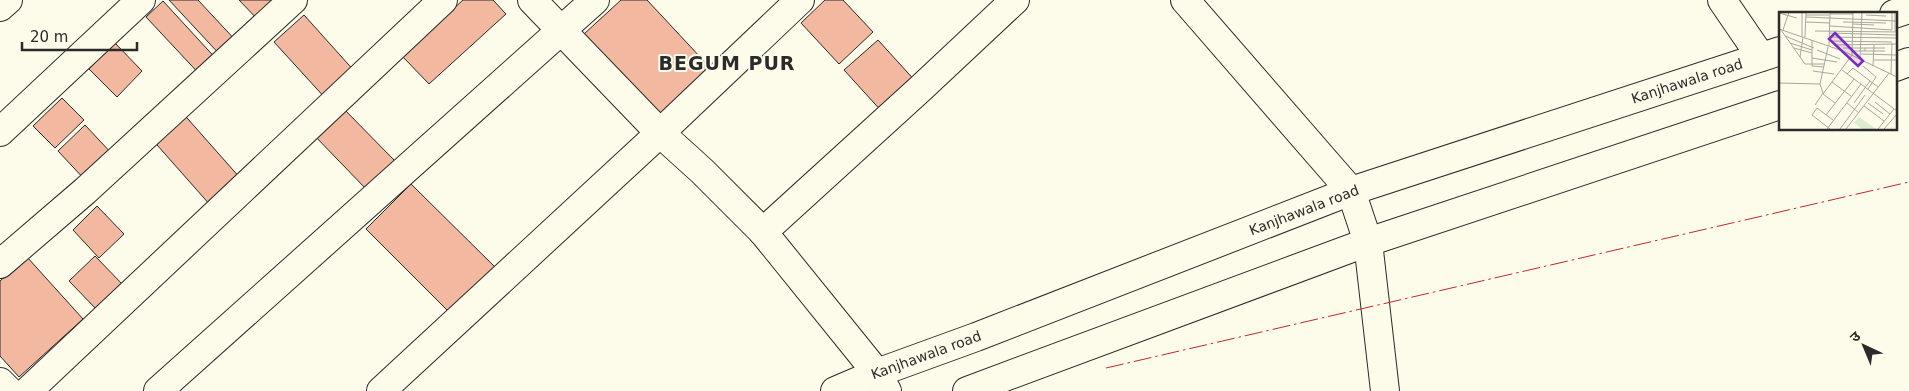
<svg xmlns="http://www.w3.org/2000/svg" width="1909" height="391" font-family="'DejaVu Sans','Noto Sans Devanagari',sans-serif">
	<style>
		.building { fill: #f2b8a0; stroke: #2b2b2b }
		.lines { fill: none; stroke-linecap: round; stroke-linejoin: round }
		.street-casing { stroke: #2b2b2b; stroke-width: 30 }
		.secondary-casing { stroke: #2b2b2b; stroke-width: 30 }
		.street { stroke: #fdfbea; stroke-width: 28 }
		.secondary { stroke: #fdfbea; stroke-width: 28 }
		.power { stroke: #c62828; stroke-width: 1; stroke-dasharray: 18 4 2.5 4; stroke-linecap: butt }
		.labels { text-anchor: middle; dominant-baseline: central; stroke-width: 4; stroke-linejoin: round; paint-order: stroke }
		.street-label { font-size: 14px; fill: #2b2b2b; stroke: #fdfbea }
		.district-label { font-size: 19px; font-weight: bold; letter-spacing: 1px; fill: #2b2b2b; stroke: #fdfbea }
		.inset-road { fill: none; stroke: #a9a89e; stroke-width: 1 }
		.view { fill: #7b2cbf; fill-opacity: 0.15; stroke: #7b2cbf; stroke-width: 2.5 }
		.inset-edge { fill: none; stroke: #2b2b2b; stroke-width: 2.5 }
	</style>
	<rect width="100%" height="100%" fill="#fdfbea"/>
	<g class="building">
		<polygon points="169,0 198,0 239,44 223,58"/>
		<polygon points="239,0 288,0 262,24"/>
		<polygon points="463,0 493,0 506,14 429,84 402,56"/>
		<polygon points="621,0 647,0 716,74 666,121 584,34"/>
		<polygon points="825,0 843,0 873,32 839,64 801,23"/>
		<polygon points="163,1 220,63 204,79 146,17"/>
		<polygon points="304,15 357,74 327,100 274,42"/>
		<polygon points="878,40 918,84 885,115 844,70"/>
		<polygon points="115,43 142,71 117,97 89,69"/>
		<polygon points="62,98 84,120 55,148 33,126"/>
		<polygon points="340,105 395,161 366,189 311,132"/>
		<polygon points="180,110 241,179 211,206 150,137"/>
		<polygon points="85,125 114,156 87,182 58,151"/>
		<polygon points="411,184 498,270 452,315 366,229"/>
		<polygon points="97,206 124,234 99,258 73,230"/>
		<polygon points="95,256 125,287 99,312 69,281"/>
		<polygon points="27,257 83,319 19,377 0,356 0,281"/>
	</g>
	<g class="lines">
		<g class="street-casing">
			<g id="street">
				<polyline points="532,0 660,133 702,171 763,232 877,373 887,391"/>
				<polyline points="1185,0 1351,191 1368,242 1385,391"/>
				<polyline points="1722,0 1761,57"/>
				<polyline points="0,7 8,0"/>
				<polyline points="0,132 141,0"/>
				<polyline points="763,232 920,89 1015,0"/>
				<polyline points="0,264 85,191 293,0"/>
				<polyline points="0,382 9,391"/>
				<polyline points="28,391 443,0"/>
				<polyline points="158,391 595,0"/>
				<polyline points="381,391 660,133 800,0"/>
			</g>
		</g>
		<g class="secondary-casing">
			<g id="secondary">
				<polyline points="1894,14 1909,9"/>
				<polyline points="1895,67 1909,62"/>
				<polyline points="835,391 877,373 976,337 1351,191 1780,51"/>
				<polyline points="967,391 1368,242 1780,105"/>
			</g>
		</g>
		<use href="#street" class="street"/>
		<use href="#secondary" class="secondary"/>
		<polyline class="power" points="1106,368 1909,182"/>
	</g>
	<g class="labels">
		<g class="street-label">
			<text transform="translate(1687 81) rotate(-18)">Kanjhawala road</text>
			<text transform="translate(1304 210) rotate(-21)">Kanjhawala road</text>
			<text transform="translate(926 355) rotate(-20)">Kanjhawala road</text>
		</g>
		<g class="district-label">
			<text x="727" y="63">BEGUM PUR</text>
		</g>
	</g>
	<g transform="translate(1779 12)">
		<rect width="118" height="118" fill="#fdfbea"/>
		<path d="M80,105L97,117H83L75,111Z" fill="#deebd1"/>
		<path class="inset-road" d="M0,1L18,6M51,2H74M27,3H50M87,3L107,4M27,5L118,9M27,10L51,11M64,10L107,11M74,12L95,13M51,14L113,18M0,17L64,39L118,65M2,18L26,52H45M4,18L10,0M113,18V0M36,19L118,20M116,20V0M50,21L118,23M6,24L35,36M23,25V0M26,25L27,0M50,25L118,26M33,28V54L45,55M51,29L113,30M11,31L33,38M56,33L118,32M50,34L51,0M15,36L33,41M64,36H86V39M86,36H106M38,38L61,47M73,39H106M82,42L118,43M21,45L24,25M33,46L58,50M81,47L83,0M95,48H118M84,54L97,65L89,77M94,54L95,33M63,58L118,99M34,59L55,62M68,62L74,56L99,75M112,62L113,31M53,70L72,84M0,71L41,72L44,81L36,93M41,72L49,35M96,90L111,102M56,91L44,82L73,43L74,0M68,91L80,101M75,91L91,69M89,91L104,102M85,94L105,109M38,96L33,103L51,117M38,96L54,108M47,103L75,67M48,117L82,72M61,117L86,83M67,117L110,61M99,117L115,97M105,117L118,102"/>
		<path class="view" d="M56,21L84,49L79,54L50,27Z"/>
		<rect width="118" height="118" class="inset-edge"/>
	</g>
	<g transform="translate(1864 346) rotate(316)" stroke="#fdfbea" stroke-width="4" paint-order="stroke">
	<path d="M0-4L9 19L0 12L-9 19Z" fill="#2b2b2b"/>
	<text y="-8" font-size="14" font-weight="bold" text-anchor="middle" fill="#2b2b2b">उ</text>
	</g>
	<path d="M22 42v8h115v-8" fill="none" stroke="#2b2b2b" stroke-width="2.5"/>
	<text x="30" y="42" font-size="15" fill="#2b2b2b" stroke="#fdfbea" stroke-width="4" paint-order="stroke">20 m</text>
</svg>
